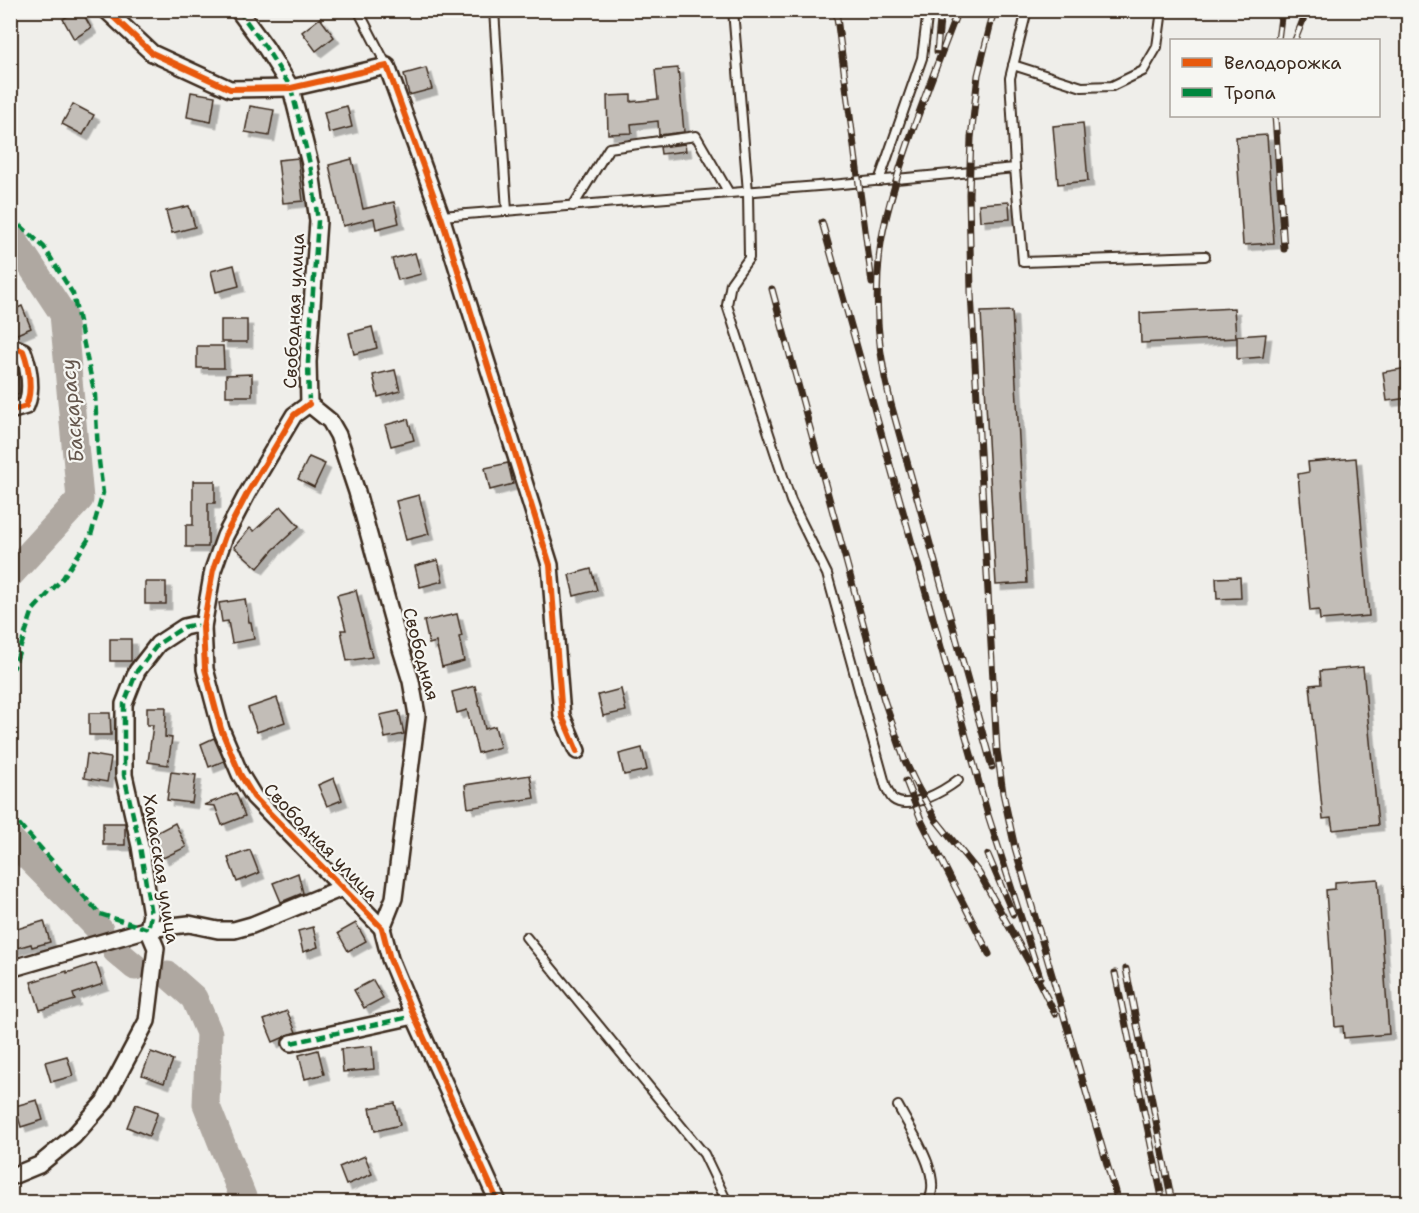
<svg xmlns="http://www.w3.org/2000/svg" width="1419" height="1213" font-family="'Shantell Sans',sans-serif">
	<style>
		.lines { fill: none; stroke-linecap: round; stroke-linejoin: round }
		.river { stroke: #afa8a1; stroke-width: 27 }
		.building { fill: #c2bdb7; stroke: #3b2a1e; stroke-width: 1.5; filter: url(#shadow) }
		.lane-casing { stroke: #3b2a1e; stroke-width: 12 }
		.street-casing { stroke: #3b2a1e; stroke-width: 20 }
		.lane { stroke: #f6f6f2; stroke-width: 8 }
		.street { stroke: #f6f6f2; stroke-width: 15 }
		.rail-casing { stroke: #3b2a1e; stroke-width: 7 }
		.rail { stroke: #f6f6f2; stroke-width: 4.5; stroke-dasharray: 14; stroke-linecap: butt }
		.quiet { stroke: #00873e; stroke-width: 4.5; stroke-dasharray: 9 4.5; stroke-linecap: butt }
		.cycleway-casing { stroke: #f6f6f2; stroke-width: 10 }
		.cycleway { stroke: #e8590c; stroke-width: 6 }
		.labels { text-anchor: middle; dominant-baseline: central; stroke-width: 4.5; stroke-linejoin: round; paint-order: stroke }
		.street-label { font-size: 18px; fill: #3b2a1e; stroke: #f6f6f2 }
		.water-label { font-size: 20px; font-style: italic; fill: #64564c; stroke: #f6f6f2 }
	</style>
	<defs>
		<filter id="shadow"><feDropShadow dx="5.5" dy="5.5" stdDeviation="0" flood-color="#0004"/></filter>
	</defs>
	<rect width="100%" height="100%" fill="#efeeea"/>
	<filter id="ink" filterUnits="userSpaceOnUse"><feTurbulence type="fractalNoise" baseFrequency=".0167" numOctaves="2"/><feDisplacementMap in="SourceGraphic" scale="12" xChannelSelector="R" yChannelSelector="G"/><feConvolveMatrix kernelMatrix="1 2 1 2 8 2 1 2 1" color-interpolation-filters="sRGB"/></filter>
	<g filter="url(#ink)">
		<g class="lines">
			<g class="river">
				<polyline points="10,234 63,314 80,499 10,575"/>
				<polyline points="10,839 100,930"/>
				<polyline points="116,951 135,967"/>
				<polyline points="168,975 194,998 209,1033 206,1104 245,1202"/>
			</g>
		</g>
		<g class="building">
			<polygon points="77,10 81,10 91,28 74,39 63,19"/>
			<polygon points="320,18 334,37 316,51 302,32"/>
			<polygon points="426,68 432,89 409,95 404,74"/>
			<polygon points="678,68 684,132 659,135 658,121 631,124 632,133 608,134 607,96 631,95 631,102 658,99 655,70"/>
			<polygon points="191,92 215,96 211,122 187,117"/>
			<polygon points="73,104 94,115 83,135 62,124"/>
			<polygon points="250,106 274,110 269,136 245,132"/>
			<polygon points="347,106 352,127 329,133 324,112"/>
			<polygon points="1083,123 1088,181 1058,184 1053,126"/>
			<polygon points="1267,135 1274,243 1243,245 1236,137"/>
			<polygon points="685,144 686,151 661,154 660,147"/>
			<polygon points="298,158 303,201 283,203 278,160"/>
			<polygon points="352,159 363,209 394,202 399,223 376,229 374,218 343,226 329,165"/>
			<polygon points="1009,202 1010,219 980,221 979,204"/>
			<polygon points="189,206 195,227 172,233 166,211"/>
			<polygon points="415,253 421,274 398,280 392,259"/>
			<polygon points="234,265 239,286 216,292 211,271"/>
			<polygon points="22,306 31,328 10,337 10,311"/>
			<polygon points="1234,308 1236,338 1141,343 1140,313"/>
			<polygon points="1012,311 1027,583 996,585 981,312"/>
			<rect x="221" y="320" width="26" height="22"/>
			<polygon points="372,327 377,348 354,354 349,333"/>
			<polygon points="1266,334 1263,357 1237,359 1237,336"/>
			<polygon points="197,346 223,346 224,368 197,368"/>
			<polygon points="10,367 18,368 19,394 10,393"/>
			<polygon points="1408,368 1408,398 1387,401 1383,372"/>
			<polygon points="395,370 400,391 378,397 373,375"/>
			<polygon points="252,374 252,396 226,396 226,375"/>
			<polygon points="408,419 414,440 391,446 385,425"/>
			<polygon points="309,457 325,464 314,487 298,479"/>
			<polygon points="1356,458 1369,616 1320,620 1319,610 1310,611 1298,474 1309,472 1308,462"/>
			<polygon points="508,463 513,484 490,490 485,468"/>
			<polygon points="193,481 215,481 215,503 208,503 208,547 186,547 186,525 193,525"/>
			<polygon points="419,495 429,534 406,540 396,501"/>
			<polygon points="281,506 299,526 273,550 258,568 234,547 250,528 254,531"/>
			<polygon points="438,560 443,581 420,587 415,566"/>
			<polygon points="591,569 597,590 574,596 569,575"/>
			<polygon points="1240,577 1241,598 1217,599 1216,578"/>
			<rect x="145" y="582" width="21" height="22"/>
			<polygon points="356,590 372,657 347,661 341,630 346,630 337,595"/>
			<polygon points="245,599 249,622 251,622 254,639 232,643 228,621 222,622 219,603"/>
			<polygon points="457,614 462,636 459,637 464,661 442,667 436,642 429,644 424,621"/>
			<rect x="110" y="639" width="21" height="22"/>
			<polygon points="1363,667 1378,825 1333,830 1331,818 1323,819 1310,685 1321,684 1320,671"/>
			<polygon points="475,686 485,729 495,726 500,747 478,753 467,710 457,713 452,692"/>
			<polygon points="621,689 626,711 603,716 598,695"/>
			<polygon points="277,698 285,722 257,732 248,708"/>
			<polygon points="147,707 166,707 165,737 172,738 168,765 148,762 153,725 147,725"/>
			<polygon points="399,711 404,734 385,738 380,715"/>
			<polygon points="89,713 110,713 111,735 89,735"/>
			<polygon points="214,738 224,761 209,767 201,744"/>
			<polygon points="642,748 647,770 624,775 619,754"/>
			<polygon points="87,754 111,758 107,782 84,778"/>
			<polygon points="171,772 196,775 192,803 167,800"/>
			<polygon points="530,775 534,798 468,808 465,785"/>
			<polygon points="334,778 342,800 327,806 318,785"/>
			<polygon points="236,793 245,816 222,825 215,806 204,805"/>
			<rect x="103" y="823" width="22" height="22"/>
			<polygon points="175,823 186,847 163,858 152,835"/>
			<polygon points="250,850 259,873 237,882 228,858"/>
			<polygon points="298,873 303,893 281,902 273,883"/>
			<polygon points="1378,879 1389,1034 1344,1038 1343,1026 1335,1027 1326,890 1335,889 1335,882"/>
			<polygon points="44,921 50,942 32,947 31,944 10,950 10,931"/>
			<polygon points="356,923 366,941 348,951 338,933"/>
			<polygon points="313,927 318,947 303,952 298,931"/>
			<polygon points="96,963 103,984 73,994 75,1000 40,1010 31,982 67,971 67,973"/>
			<polygon points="373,980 383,998 364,1008 354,990"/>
			<polygon points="287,1011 296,1032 273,1042 264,1020"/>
			<polygon points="372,1046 374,1069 343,1072 341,1049"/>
			<polygon points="318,1050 324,1074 305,1079 299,1055"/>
			<polygon points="151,1052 173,1060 164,1083 142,1075"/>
			<polygon points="67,1056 73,1076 51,1082 45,1062"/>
			<polygon points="37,1100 43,1120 21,1127 15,1106"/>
			<polygon points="395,1103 400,1125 375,1131 370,1108"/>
			<polygon points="136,1104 158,1112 149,1136 127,1127"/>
			<polygon points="365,1156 372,1174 346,1185 339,1167"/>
		</g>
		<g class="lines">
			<g class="lane-casing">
				<g id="lane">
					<polyline points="358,10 387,66"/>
					<polyline points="494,10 507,211"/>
					<path d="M733,10L748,192L749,258L731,283L727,305L791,501L827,574L886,787C888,790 890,797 893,799C909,812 945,790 958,780"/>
					<polyline points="1013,65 1082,87 1112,86 1143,71 1157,47 1162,10"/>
					<polyline points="1015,168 1023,262 1205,256"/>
					<polyline points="879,181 922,58 928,10"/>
					<polyline points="573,206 609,148 696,136 729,193"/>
					<polyline points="441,216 831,185 1015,168 1010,78 1027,10"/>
					<polyline points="526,937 704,1154 727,1202"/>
					<path d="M898,1106C910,1129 944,1177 928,1202"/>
				</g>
			</g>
			<g class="street-casing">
				<g id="street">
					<polyline points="106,10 152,53 230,89 291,88 387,66 441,216 550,565 562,716 577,751"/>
					<polyline points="238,10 266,48 291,88 310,164 318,221 308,362 309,404"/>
					<polyline points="309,404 294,415 247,494 225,536 213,570 203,627 205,669 221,729 240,774 254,797 382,928 390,959 410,1007 498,1202"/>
					<polyline points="309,404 330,421 338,435 357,492 397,636 411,681 417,715 394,898 382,928"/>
					<path d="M10,411L26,406C33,390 29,367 23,351L13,347"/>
					<polyline points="10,969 148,929 189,924 218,930 234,930 252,925 342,888"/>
					<polyline points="291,1043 414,1016"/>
					<polyline points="10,1177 39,1165 73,1137 104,1102 147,1021 156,948 148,929 151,915 140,846 124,775 124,704 137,671 158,644 184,627 193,625 203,627"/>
				</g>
			</g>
			<use href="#lane" class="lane"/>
			<use href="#street" class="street"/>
			<g class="rail-casing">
				<g id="rail">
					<polyline points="836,10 872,283"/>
					<path d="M958,10C937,66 914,121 897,178C890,202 883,225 880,250C874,302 878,354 891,404L992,767"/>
					<polyline points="994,10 978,75 971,138 969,194 971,293 997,750 1003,793 1015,848 1118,1202"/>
					<polyline points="1278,40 1282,10"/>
					<polyline points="1295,40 1307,10"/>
					<polyline points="937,51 941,10"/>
					<polyline points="1275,116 1284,249"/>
					<polyline points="822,222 988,815 1040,977"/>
					<polyline points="772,289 884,700 905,761 917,786 936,820 979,873 1030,964 1055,1014"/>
					<polyline points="906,781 922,822 989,954"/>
					<polyline points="988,855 1013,914"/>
					<polyline points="1126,969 1172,1202"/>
					<polyline points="1115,973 1163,1202"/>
				</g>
			</g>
			<use href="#rail" class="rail"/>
			<g class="quiet">
				<polyline points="238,10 266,48 291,88 310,164 318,221 308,362 309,404"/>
				<polyline points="10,216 44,247 73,294 95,395 98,453 103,493 91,535 63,578 33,610 14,667 10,671"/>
				<polyline points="10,814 100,914 148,929 151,915 140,846 124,775 124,704 137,671 158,644 184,627 193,625 203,627"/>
				<polyline points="291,1043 414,1016"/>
			</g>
			<g class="cycleway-casing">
				<g id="cycleway">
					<polyline points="106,10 152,53 230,89 291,88 387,66 441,216 550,565 562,716 577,751"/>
					<polyline points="309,404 294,415 247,494 225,536 213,570 203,627 205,669 221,729 240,774 254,797 382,928 390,959 410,1007 498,1202"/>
					<path d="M10,411L26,406C33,390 29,367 23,351L13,347"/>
				</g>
			</g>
			<use href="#cycleway" class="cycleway"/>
		</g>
	</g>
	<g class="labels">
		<g class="street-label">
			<text transform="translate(294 311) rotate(-87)">Свободная улица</text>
			<text transform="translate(421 654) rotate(75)">Свободная</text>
			<text transform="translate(321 842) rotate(46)">Свободная улица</text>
			<text transform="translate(161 869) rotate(81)">Хакасская улица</text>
		</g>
		<g class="water-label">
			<text transform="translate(72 411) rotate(-95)">Басқарасу</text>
		</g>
	</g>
	<rect width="1419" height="1213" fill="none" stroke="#f6f6f2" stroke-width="36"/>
	<rect x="18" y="18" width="1383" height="1177" fill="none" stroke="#3b2a1e" stroke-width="2" filter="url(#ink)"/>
	<rect x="1170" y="39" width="210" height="78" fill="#f6f6f2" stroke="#aba49d" stroke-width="1.5"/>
	<rect x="1182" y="58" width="30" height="9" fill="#e8590c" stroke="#aba49d" stroke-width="1.5"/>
	<text x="1224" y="69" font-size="18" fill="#3b2a1e">Велодорожка</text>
	<rect x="1182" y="88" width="30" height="9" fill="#00873e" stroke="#aba49d" stroke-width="1.5"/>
	<text x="1224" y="99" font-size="18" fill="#3b2a1e">Тропа</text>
</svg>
